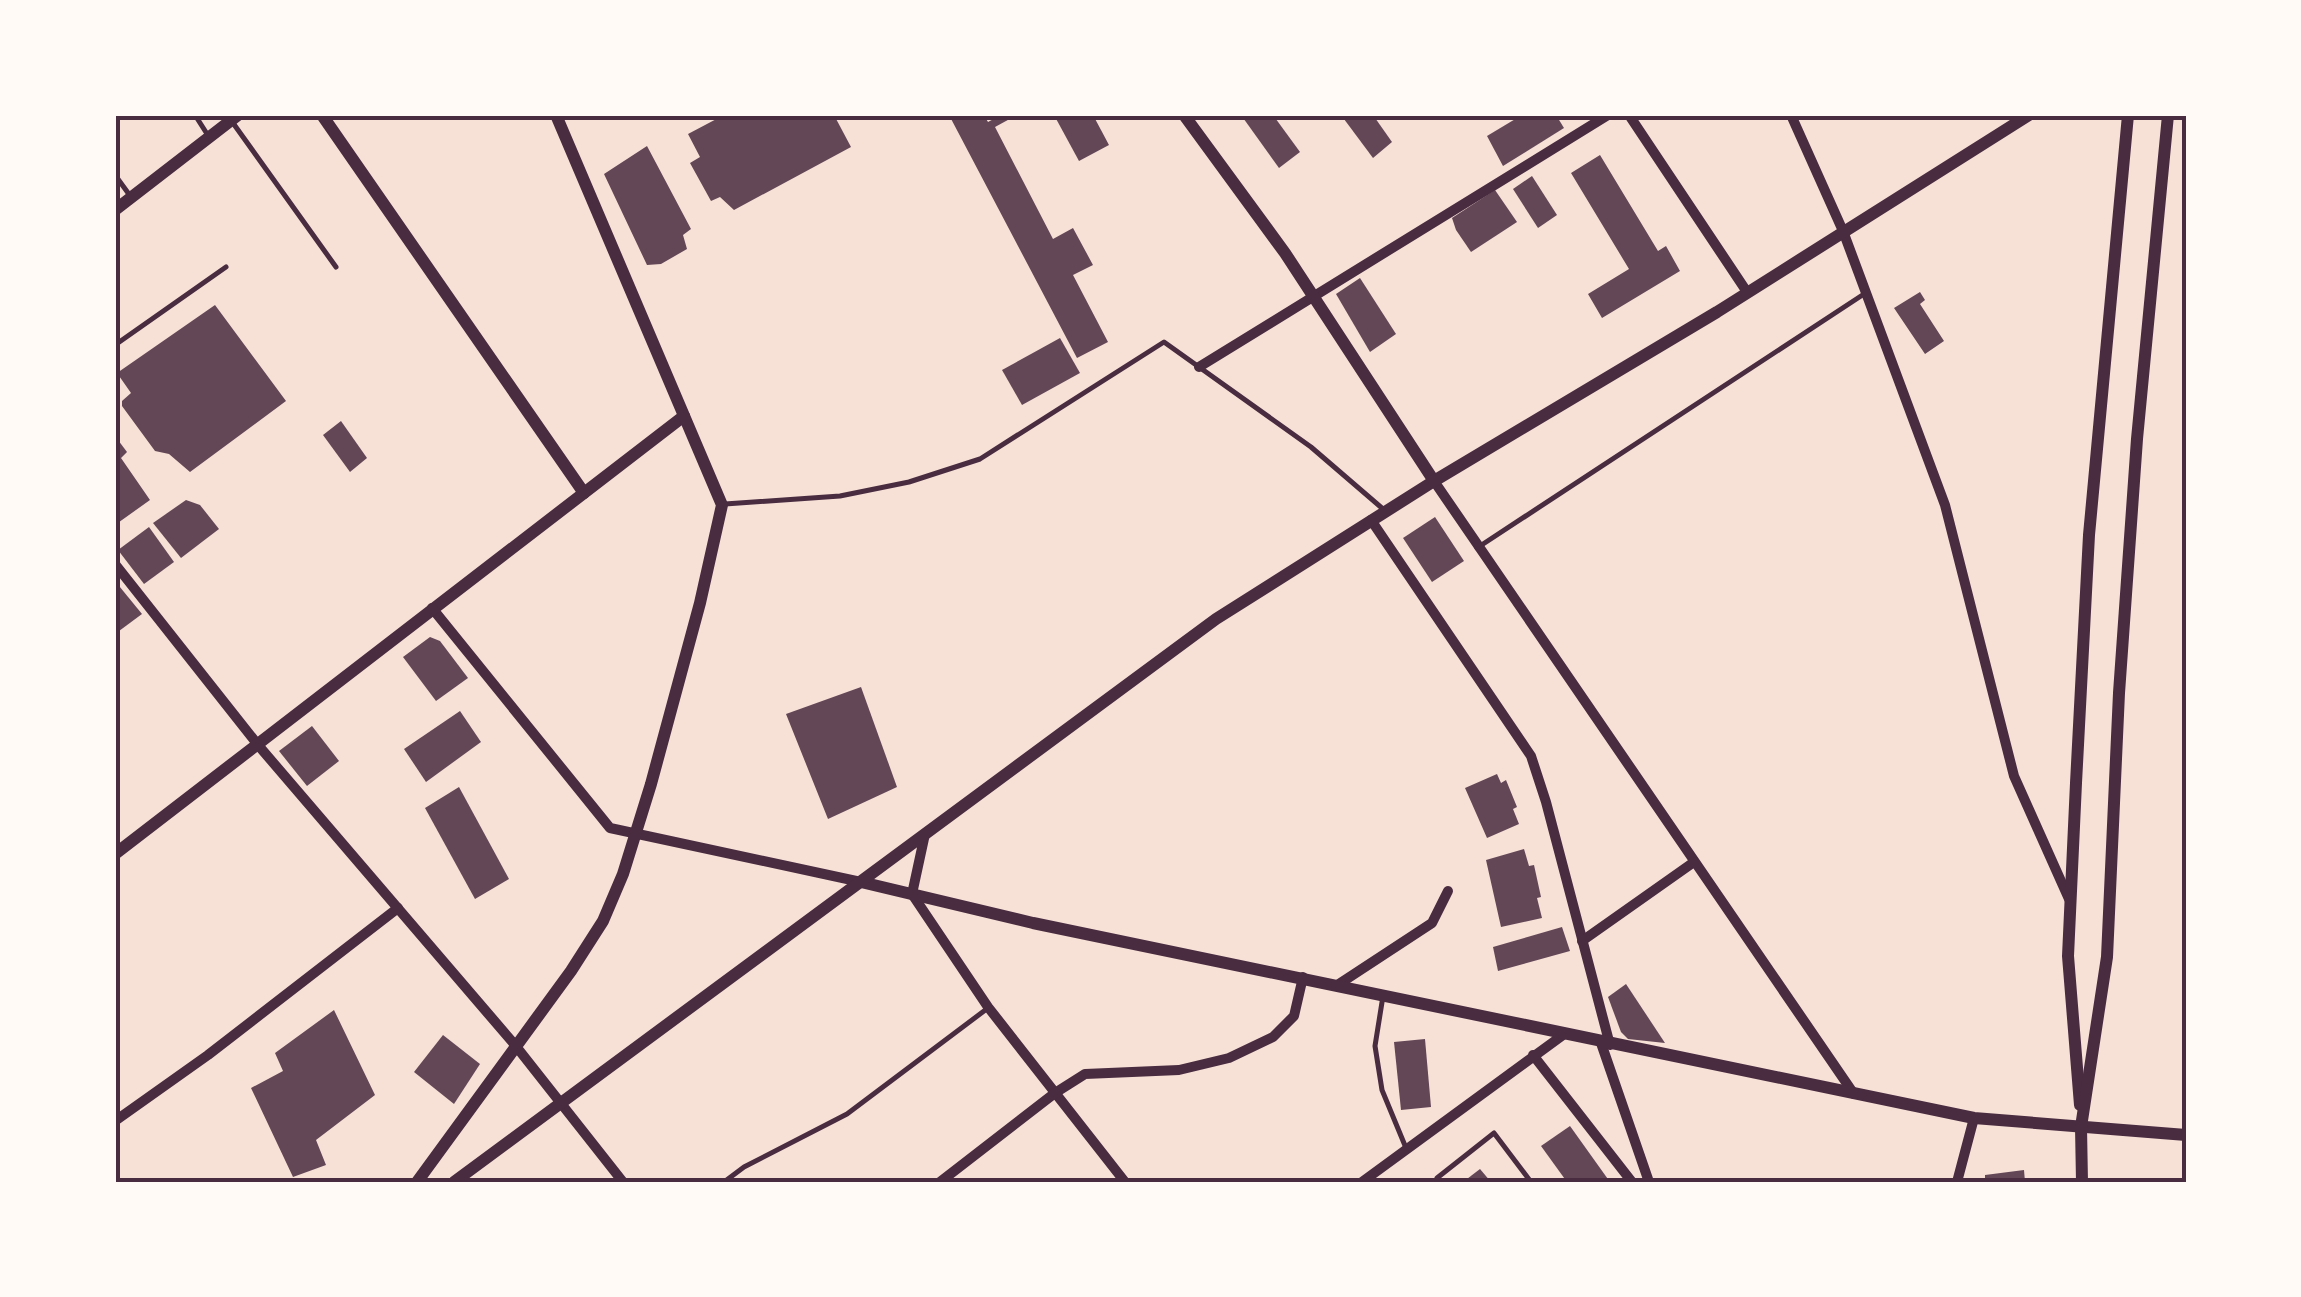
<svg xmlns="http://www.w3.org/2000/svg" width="2301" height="1297" font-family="Spectral,serif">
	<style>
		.building { fill: #644757 }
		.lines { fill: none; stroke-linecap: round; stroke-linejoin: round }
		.service { stroke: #4a2c40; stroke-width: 5 }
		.minor { stroke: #4a2c40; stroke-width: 10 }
		.tertiary { stroke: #4a2c40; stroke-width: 12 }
		.neatline { fill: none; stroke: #4a2c40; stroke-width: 4 }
	</style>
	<rect width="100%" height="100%" fill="#f7e1d7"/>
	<g class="building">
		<polygon points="724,115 834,115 851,147 734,210 720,197 711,201 690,163 700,157 688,134"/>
		<polygon points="949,115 984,115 988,122 1001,115 1017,115 995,127 1053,239 1073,228 1093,265 1073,275 1108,342 1077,358"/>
		<polygon points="1054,115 1093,115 1109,145 1079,161"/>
		<polygon points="1241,115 1273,115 1300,152 1279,168"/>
		<polygon points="1341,115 1373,115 1392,142 1373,158"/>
		<polygon points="1522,115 1556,115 1564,128 1503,166 1487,136"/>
		<polygon points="647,146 691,229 683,235 687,249 661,264 647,265 604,174"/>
		<polygon points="1600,155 1658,251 1666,246 1680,271 1602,318 1588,294 1629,269 1571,173"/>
		<polygon points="1532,176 1557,215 1538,228 1513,189"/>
		<polygon points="1495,190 1517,222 1471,252 1456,230 1452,218"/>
		<polygon points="1360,278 1396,334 1370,352 1336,294"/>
		<polygon points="1920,292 1925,300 1920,304 1944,341 1925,354 1894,308"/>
		<polygon points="215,305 286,401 190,472 169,454 155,451 122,406 122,401 131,393 117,373"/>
		<polygon points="1060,338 1080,373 1022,405 1002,370"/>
		<polygon points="341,421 367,458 350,472 323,435"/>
		<polygon points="115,436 127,452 121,458 150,500 115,525"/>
		<polygon points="186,500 200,505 219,529 181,558 153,523"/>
		<polygon points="1435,517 1464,561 1432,582 1403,538"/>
		<polygon points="149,527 174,562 144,584 118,550"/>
		<polygon points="115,581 142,614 115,634"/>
		<polygon points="430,637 440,641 468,678 436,701 403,657"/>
		<polygon points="861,687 897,787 828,819 786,714"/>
		<polygon points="460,711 481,742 426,782 404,749"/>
		<polygon points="312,726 339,761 307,786 279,751"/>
		<polygon points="1497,774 1501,783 1506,780 1517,807 1513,809 1519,824 1487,838 1465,788"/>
		<polygon points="459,787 509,879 475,899 425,808"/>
		<polygon points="1524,849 1529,866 1534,865 1541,897 1537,898 1542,918 1501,927 1486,860"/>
		<polygon points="1562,927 1570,951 1498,971 1493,947"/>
		<polygon points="1626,984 1665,1043 1628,1039 1621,1032 1608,997"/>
		<polygon points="334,1010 375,1095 316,1140 326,1165 293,1177 251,1088 283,1071 275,1053"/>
		<polygon points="443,1035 480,1064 454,1104 414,1072"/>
		<polygon points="1425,1039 1431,1107 1401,1110 1394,1042"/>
		<polygon points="1570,1126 1610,1182 1567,1182 1541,1146"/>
		<polygon points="1480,1169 1491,1182 1463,1182"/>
		<polygon points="2024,1170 2025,1182 1985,1182 1985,1175"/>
	</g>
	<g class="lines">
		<g class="service">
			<polyline points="195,115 209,137"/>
			<polyline points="233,123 336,267"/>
			<polyline points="115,175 131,197"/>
			<polyline points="115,345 226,267"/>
			<polyline points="725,504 840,496 909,482 980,459 1164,342 1311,447 1383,509"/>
			<polyline points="1477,548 1864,294"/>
			<polyline points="1383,996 1375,1046 1382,1090 1406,1148"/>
			<polyline points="1437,1178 1494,1133 1531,1182"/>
			<polyline points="724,1182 744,1167 847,1114 988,1008"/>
		</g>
		<g class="minor">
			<polyline points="1629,115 1747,292"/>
			<polyline points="1791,115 1843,231 1945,505 2014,776 2069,899"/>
			<polyline points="1199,367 1608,115"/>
			<polyline points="1434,481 1854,1094"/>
			<polyline points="1371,520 1531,756 1546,802 1610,1045"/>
			<polyline points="115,564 258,745 515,1045 623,1182"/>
			<polyline points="432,608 610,828 861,882"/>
			<polyline points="925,834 912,894 988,1007 1125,1182"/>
			<polyline points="1582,941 1694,862"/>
			<polyline points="1339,984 1432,923 1448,891"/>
			<polyline points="1601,1043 1649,1182"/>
			<polyline points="1533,1055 1632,1182"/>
			<polyline points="115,1121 208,1055 398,908"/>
			<polyline points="940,1182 1055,1093 1085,1074 1179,1070 1229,1058 1273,1037 1294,1016 1303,977"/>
			<polyline points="1362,1182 1563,1035"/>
			<polyline points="1957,1182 1974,1118"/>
		</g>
		<g class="tertiary">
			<polyline points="322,115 584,493"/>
			<polyline points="1184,115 1285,253 1434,481"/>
			<polyline points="115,210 238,115"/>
			<polyline points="115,854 684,416"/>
			<polyline points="861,882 1033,923 1974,1118 2186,1135"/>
			<polyline points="2080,1105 2068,956 2076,783 2089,535 2128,115"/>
			<polyline points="417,1182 571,971 603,921 623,874 651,784 700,603 722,505 556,115"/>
			<polyline points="454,1182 1216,619 1434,481 1717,312 2029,115"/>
			<polyline points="2082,1182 2081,1127 2107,957 2119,693 2137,439 2168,115"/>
		</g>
	</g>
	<rect width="2301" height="1297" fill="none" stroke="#fffaf5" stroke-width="235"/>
	<rect x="118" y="118" width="2066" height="1062" class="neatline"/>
</svg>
